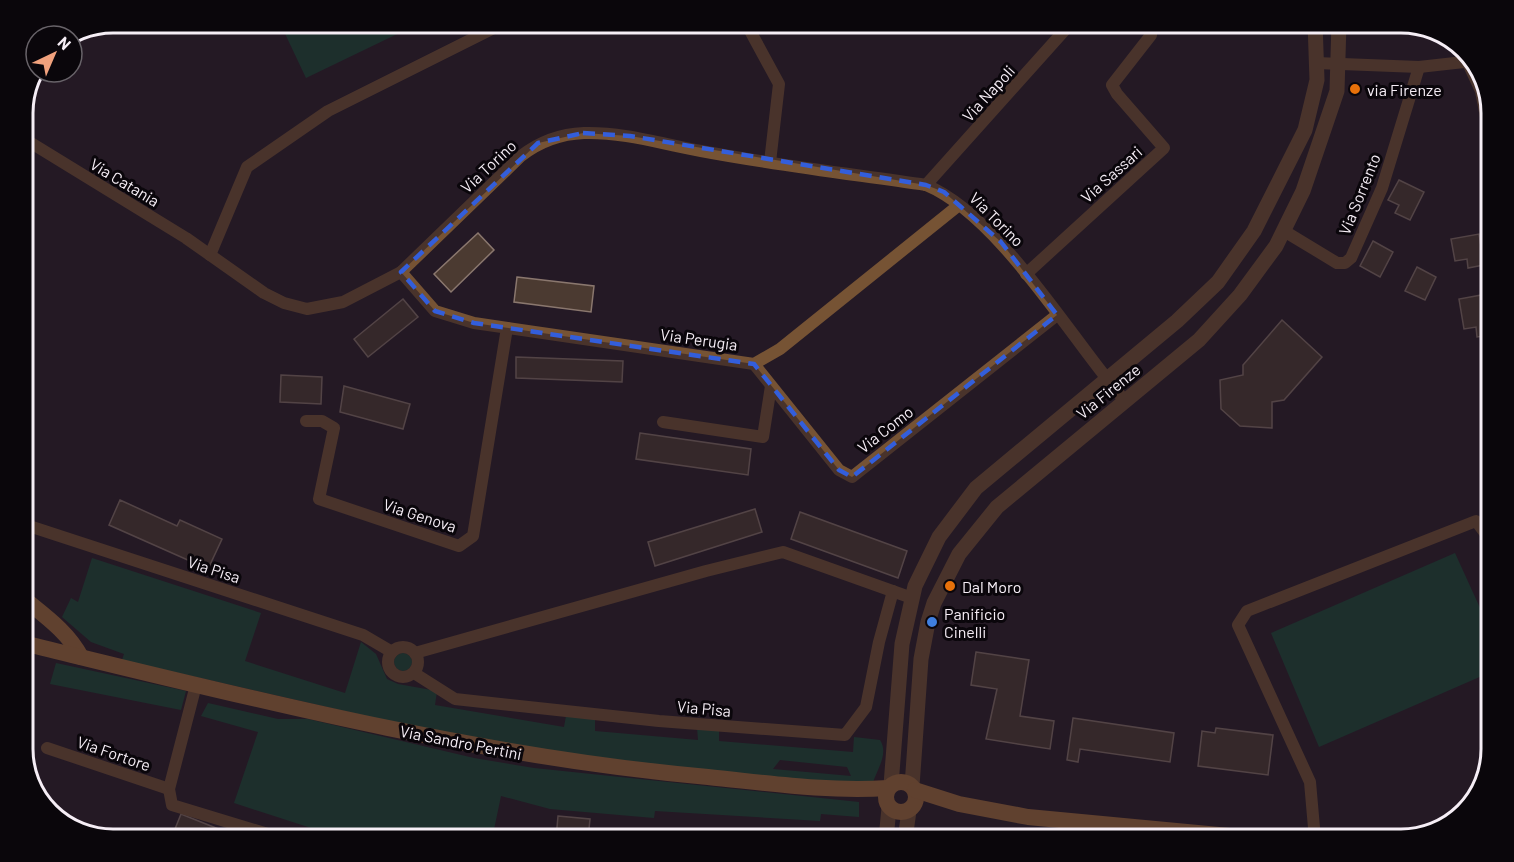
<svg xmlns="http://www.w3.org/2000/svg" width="1514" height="862" font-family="Barlow,sans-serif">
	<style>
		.green { fill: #144a36; fill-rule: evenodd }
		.building { fill: #4b3a31; stroke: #8a776e; stroke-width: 1.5 }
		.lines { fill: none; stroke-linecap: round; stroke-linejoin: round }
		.minor { stroke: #765334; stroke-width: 12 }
		.tertiary { stroke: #765334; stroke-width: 15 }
		.secondary { stroke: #a9713c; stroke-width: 16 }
		.marked { fill: none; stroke: #335edb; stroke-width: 4.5; stroke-dasharray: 12 8; stroke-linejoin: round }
		.food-dot { fill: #e8710a; stroke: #0a060b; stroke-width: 2 }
		.shop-dot { fill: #3f7fe0; stroke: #0a060b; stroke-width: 2 }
		.labels { text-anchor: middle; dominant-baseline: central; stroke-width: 6; stroke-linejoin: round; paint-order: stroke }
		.poi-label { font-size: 16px; fill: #f6eef6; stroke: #0a060b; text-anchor: start }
		.street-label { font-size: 16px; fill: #f6eef6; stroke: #0a060b }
		.rim { fill: none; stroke: #f6eef6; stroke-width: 3 }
	</style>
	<rect width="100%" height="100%" fill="#241925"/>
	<g class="green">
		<polygon points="280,23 420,23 306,78"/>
		<polygon points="1455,553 1491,632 1491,672 1319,747 1271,633"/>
		<path d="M92,558L261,613L245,661L345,693L361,642L376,654L387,679L398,684L437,691L435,705L564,727L566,716L595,719V731L698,740L697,727L719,728V741L853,752L854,737L880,740C890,755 874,773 872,787L667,766L475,741L122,660L124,654L91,642L62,617L71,598L78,602ZM780,760L847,767L851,776L773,769Z"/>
		<circle cx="403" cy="662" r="9"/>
		<polygon points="56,663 186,691 181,710 50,684"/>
		<polygon points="208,703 278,719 308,719 474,758 534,768 859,802 859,817 821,814 820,821 655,811 654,818 550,809 501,796 492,839 345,839 234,803 258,732 201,716"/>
	</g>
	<g class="building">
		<polygon points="1399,180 1424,192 1410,220 1395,213 1399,205 1388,200"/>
		<polygon points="478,233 494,250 451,292 434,274"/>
		<polygon points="1479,234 1484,265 1468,268 1467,259 1455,261 1451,239"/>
		<polygon points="1373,241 1393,252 1380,277 1360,266"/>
		<polygon points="1417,267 1436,277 1425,300 1405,291"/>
		<polygon points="517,277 594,286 591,312 514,302"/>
		<polygon points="1487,294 1491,335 1477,337 1476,327 1464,329 1459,299"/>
		<polygon points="403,299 418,317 368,357 354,339"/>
		<polygon points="1282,320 1322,357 1284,400 1272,402 1272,428 1240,426 1221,409 1220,380 1243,375 1243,365"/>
		<polygon points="516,357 623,361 622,382 516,378"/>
		<polygon points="281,375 322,377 321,404 280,402"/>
		<polygon points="344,386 410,404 403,429 340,412"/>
		<polygon points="640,433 751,449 748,475 636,459"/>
		<polygon points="120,500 177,526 180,520 222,539 208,569 109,525"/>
		<polygon points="755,509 762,532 655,566 648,542"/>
		<polygon points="800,512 907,551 898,578 791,539"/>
		<polygon points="976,652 1029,660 1020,716 1054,721 1050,749 986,739 997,689 971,685"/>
		<polygon points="1073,718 1174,733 1170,762 1080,749 1078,762 1067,760"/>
		<polygon points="1216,728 1273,735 1268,775 1198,766 1202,731 1215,733"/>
		<polygon points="181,814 236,836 235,839 171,839"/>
		<polygon points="558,816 590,819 588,839 556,839"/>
		<polygon points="498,831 542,839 496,839"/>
	</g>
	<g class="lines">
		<g class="minor">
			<polyline points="752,22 748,27 779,84 770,162"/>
			<polyline points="1316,63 1419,67 1473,61"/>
			<polyline points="1468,63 1481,91 1491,143"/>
			<path d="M23,138L186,238L264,293L284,303L307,309L343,302L401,272L521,156C539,142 559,134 584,133C624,132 662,144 701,151C775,165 851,174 926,185C1000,216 1071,339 1125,401"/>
			<polyline points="926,185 1072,22"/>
			<polyline points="1284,231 1337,263 1345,263 1351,258 1382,188 1419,67"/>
			<polyline points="210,255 247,167 328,111 506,22"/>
			<polyline points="401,272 435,311 474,323 754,364 780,349 959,205"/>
			<polyline points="1026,274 1164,148 1117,94 1112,85 1151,35"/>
			<polyline points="754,364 839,470 852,477 1057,315"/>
			<polyline points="306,421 322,421 334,428 319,499 459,546 473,536 507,328"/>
			<polyline points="663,422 763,437 771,386"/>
			<polyline points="23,524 363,635 392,652"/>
			<circle cx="403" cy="662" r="15"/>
			<polyline points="415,653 706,571 783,552 912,598"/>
			<polyline points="414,673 455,699 659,721 845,735 866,707 879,642 893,591"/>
			<polyline points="196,685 169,789 172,805 284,839"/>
			<polyline points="47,748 169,789"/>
			<polyline points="1315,839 1310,782 1238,625 1247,611 1476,521 1491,541"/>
		</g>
		<g class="tertiary">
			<polyline points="891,785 902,644 915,586 939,537 976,488 1177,321 1218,282 1254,231 1305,130 1317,80 1315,22"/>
			<polyline points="912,786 921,659 928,622 934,603 959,554 997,507 1199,340 1240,295 1276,246 1303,191 1337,91 1339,22"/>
			<polyline points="886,839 889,808"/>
			<polyline points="905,839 909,811"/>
		</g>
		<g class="secondary">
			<path d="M23,598C45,616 68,632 81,657"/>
			<path d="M23,643C249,698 475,756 708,777C768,783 828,792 888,788"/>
			<circle cx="901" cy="797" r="15"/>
			<polyline points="915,790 959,804 1028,817 1261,839"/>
		</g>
	</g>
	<path d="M0 0H1514V862H0ZM583,133L630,136L926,185L944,192L1001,242L1057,315L852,477L839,470L754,364L474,323L435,311L401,272L538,143Z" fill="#241925" fill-opacity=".55" fill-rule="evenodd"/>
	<path class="marked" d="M583,133L630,136L926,185L944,192L1001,242L1057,315L852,477L839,470L754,364L474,323L435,311L401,272L538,143Z"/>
	<g class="food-dot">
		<circle cx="1355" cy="89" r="6"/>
		<circle cx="950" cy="586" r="6"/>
	</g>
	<circle class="shop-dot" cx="932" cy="622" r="6"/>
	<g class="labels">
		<g class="poi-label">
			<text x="1367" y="89">via Firenze</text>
			<text x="962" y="586">Dal Moro</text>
			<text x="944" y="613">Panificio<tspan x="944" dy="18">Cinelli</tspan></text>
		</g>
		<g class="street-label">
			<text transform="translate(988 93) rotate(-48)">Via Napoli</text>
			<text transform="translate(488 166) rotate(-43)">Via Torino</text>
			<text transform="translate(1111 174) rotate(-42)">Via Sassari</text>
			<text transform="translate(125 182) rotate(31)">Via Catania</text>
			<text transform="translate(1359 194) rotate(-68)">Via Sorrento</text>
			<text transform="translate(997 219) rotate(45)">Via Torino</text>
			<text transform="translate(699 339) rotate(8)">Via Perugia</text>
			<text transform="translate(1108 391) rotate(-39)">Via Firenze</text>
			<text transform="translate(885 429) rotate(-38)">Via Como</text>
			<text transform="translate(420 515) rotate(18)">Via Genova</text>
			<text transform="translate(214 569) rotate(18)">Via Pisa</text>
			<text transform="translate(704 708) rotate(5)">Via Pisa</text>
			<text transform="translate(461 742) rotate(11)">Via Sandro Pertini</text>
			<text transform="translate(114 753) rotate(19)">Via Fortore</text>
		</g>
	</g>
	<path d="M0 0H1514V862H0ZM113 33H1401A80 80 0 0 1 1481 113V749A80 80 0 0 1 1401 829H113A80 80 0 0 1 33 749V113A80 80 0 0 1 113 33Z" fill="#0a060b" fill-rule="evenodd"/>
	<path class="rim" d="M113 33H1401A80 80 0 0 1 1481 113V749A80 80 0 0 1 1401 829H113A80 80 0 0 1 33 749V113A80 80 0 0 1 113 33Z"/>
	<g transform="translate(54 54) rotate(44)"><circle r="28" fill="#0a060b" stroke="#686369" stroke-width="1.5"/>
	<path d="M0-4.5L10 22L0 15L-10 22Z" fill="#f1a17d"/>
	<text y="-9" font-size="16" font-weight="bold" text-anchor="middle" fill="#f6eef6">N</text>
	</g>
</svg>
